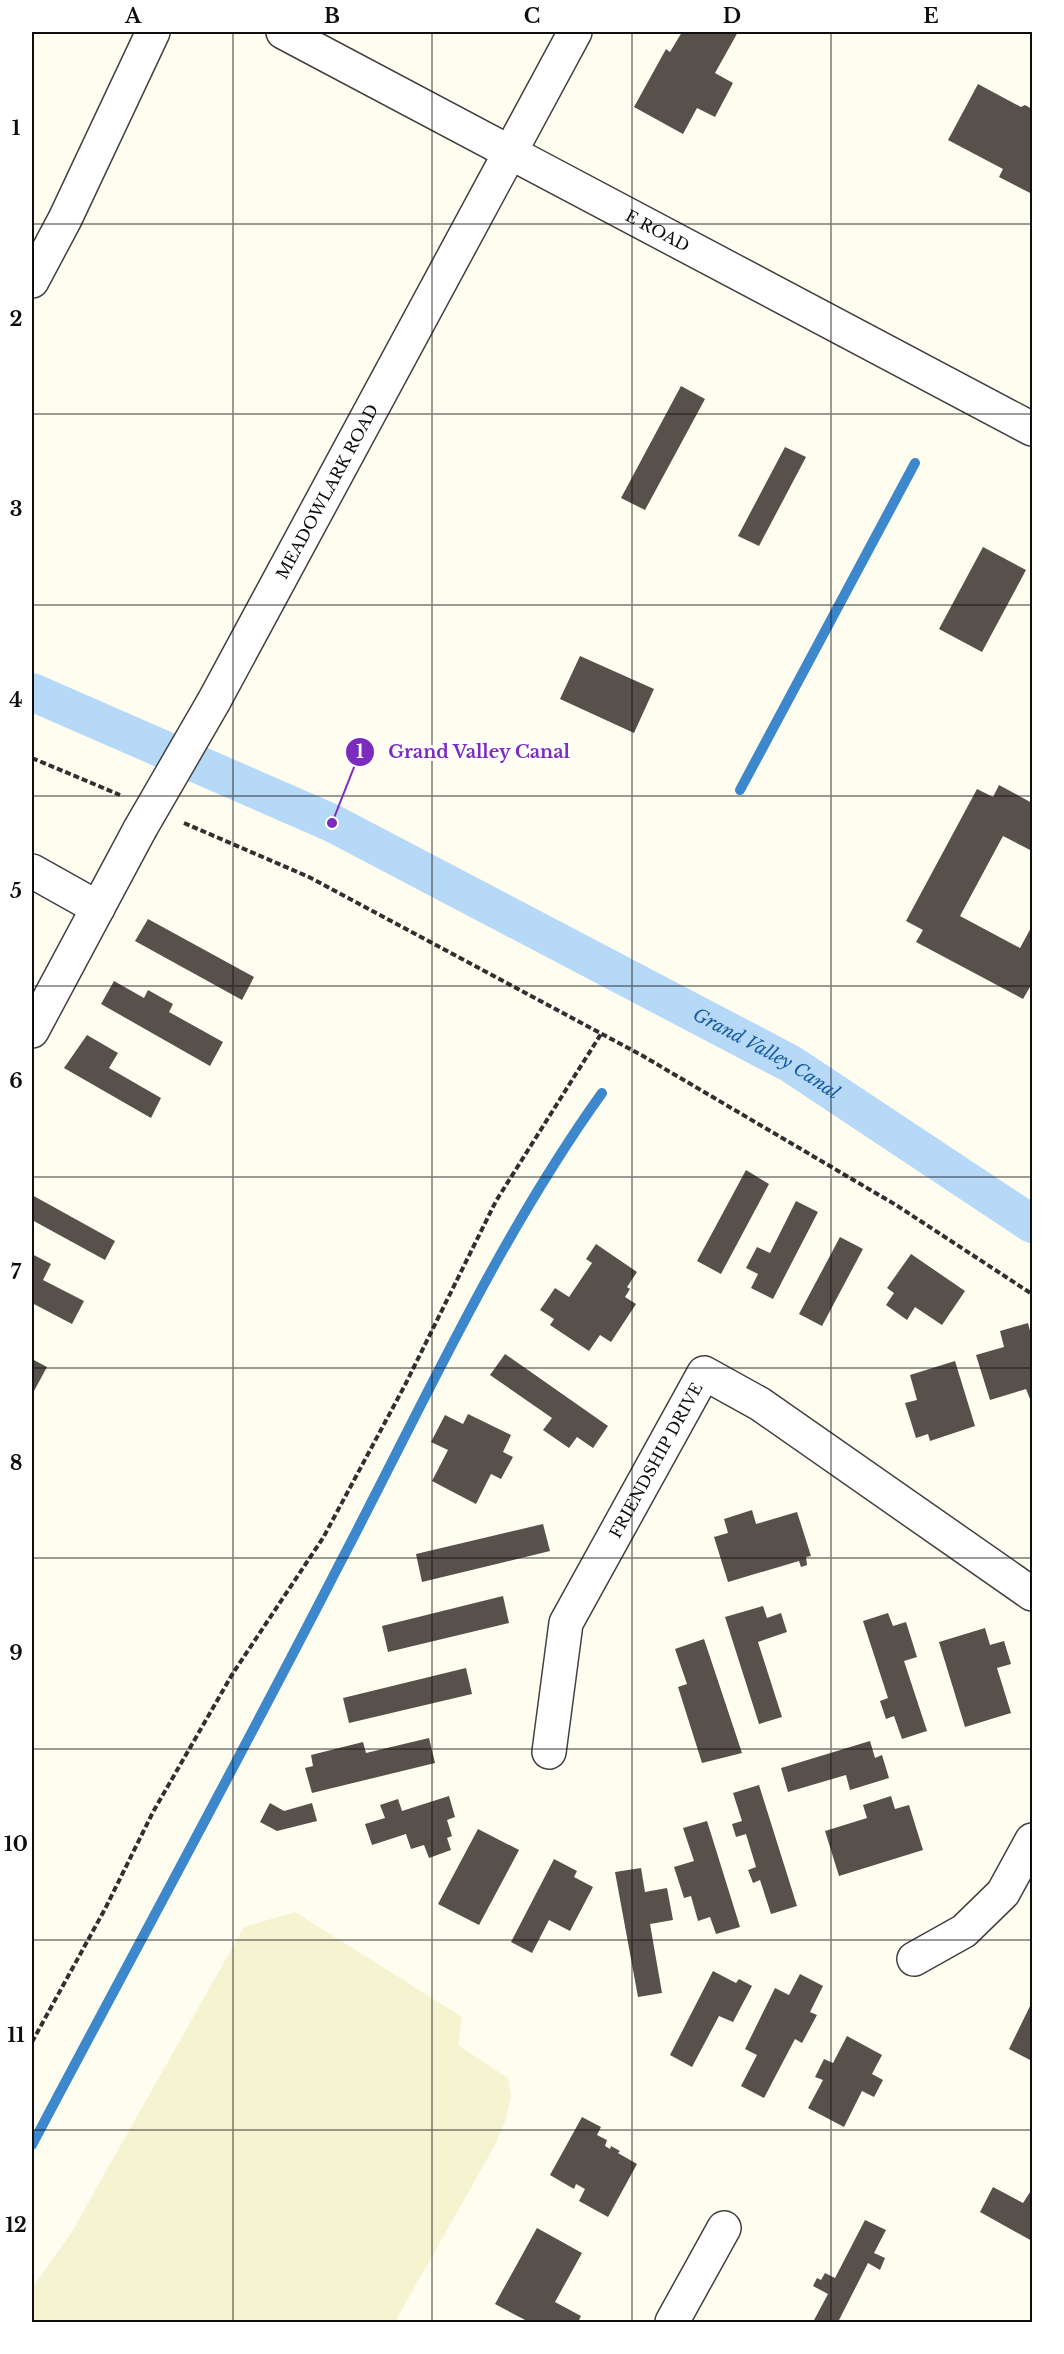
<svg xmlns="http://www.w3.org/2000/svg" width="1064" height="2354" font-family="'Libre Baskerville',serif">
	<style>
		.farmland { fill: #f5f4d0 }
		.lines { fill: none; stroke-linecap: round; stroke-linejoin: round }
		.stream { stroke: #3d88cc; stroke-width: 10 }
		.canal { stroke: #b5d9f6; stroke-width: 38 }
		.building { fill: #57504b }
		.minor-casing { stroke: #414141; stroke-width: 36 }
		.tertiary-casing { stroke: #414141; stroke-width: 36 }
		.path { stroke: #303030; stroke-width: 4; stroke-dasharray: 6 3; stroke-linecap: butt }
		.minor { stroke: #fff; stroke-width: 33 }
		.tertiary { stroke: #fff; stroke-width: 33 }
		.minor-bridge-casing { stroke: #414141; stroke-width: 36; stroke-linecap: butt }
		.minor-bridge { stroke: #fff; stroke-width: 33 }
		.grid { fill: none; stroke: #0e0e0e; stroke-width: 1.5; stroke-opacity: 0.55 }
		.labels { text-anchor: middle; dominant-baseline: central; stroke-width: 6; stroke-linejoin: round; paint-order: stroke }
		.street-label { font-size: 16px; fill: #0e0e0e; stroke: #fff }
		.water-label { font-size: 18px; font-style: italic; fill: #185ba0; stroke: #fff }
		.leader { fill: none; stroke: #7b2cbf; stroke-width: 2 }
		.callout-dot { fill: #7b2cbf; stroke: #fff; stroke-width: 2 }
		.mark-label { font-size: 18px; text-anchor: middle; font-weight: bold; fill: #fff }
		.callout-label { font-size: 18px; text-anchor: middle; font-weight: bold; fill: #7b2cbf; stroke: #fff; stroke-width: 6; stroke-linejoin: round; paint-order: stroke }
		.neatline { fill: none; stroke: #0e0e0e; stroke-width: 2 }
		.grid-label { font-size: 20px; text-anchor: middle; font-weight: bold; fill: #0e0e0e }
	</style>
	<rect width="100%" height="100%" fill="#fffdf0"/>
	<polygon class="farmland" points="295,1912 462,2017 458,2045 508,2078 511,2096 506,2119 495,2145 395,2322 32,2322 32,2288 71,2233 244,1927"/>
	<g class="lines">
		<g class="stream">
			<polyline points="740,790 915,463"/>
			<path d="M32,2145C134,1952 239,1760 339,1565C422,1407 498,1238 602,1093"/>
		</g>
		<path class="canal" id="s1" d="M32,692L332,823L791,1064L1032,1224"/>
	</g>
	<g class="building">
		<polygon points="682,32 738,32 715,73 733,83 715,117 697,108 683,134 634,107 666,49 670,52"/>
		<polygon points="978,84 1021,107 1025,105 1032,109 1032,194 999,177 1003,169 948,140"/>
		<polygon points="681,386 705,399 645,510 621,498"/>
		<polygon points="785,447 806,457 759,546 738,536"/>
		<polygon points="983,547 1026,570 982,652 939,629"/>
		<polygon points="580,656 654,689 634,733 560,699"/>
		<polygon points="999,785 1032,803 1032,851 1003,836 960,916 1020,948 1032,926 1032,989 1030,987 1023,999 916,942 923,930 906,921 977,789 993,797"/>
		<polygon points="148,919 254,977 242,1000 135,941"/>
		<polygon points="114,981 144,998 148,990 173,1004 169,1012 223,1042 210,1066 101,1004"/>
		<polygon points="87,1035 118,1053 109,1068 161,1098 151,1118 64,1068"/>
		<polygon points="746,1170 769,1184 721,1274 697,1261"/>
		<polygon points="32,1195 115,1241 105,1260 32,1220"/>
		<polygon points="796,1201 818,1212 773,1299 751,1288 758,1274 746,1268 757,1247 770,1253"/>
		<polygon points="840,1237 863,1249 822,1326 799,1314"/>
		<polygon points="596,1244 637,1272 627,1287 630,1289 625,1297 636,1304 611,1342 600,1335 589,1351 550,1325 554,1319 540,1310 555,1288 569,1297 592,1263 586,1259"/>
		<polygon points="32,1254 51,1264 43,1280 84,1301 72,1324 32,1303"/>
		<polygon points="911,1254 965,1291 942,1325 915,1307 907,1320 886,1305 894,1293 887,1288"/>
		<polygon points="1028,1323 1032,1339 1032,1404 1026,1389 990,1400 976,1355 1004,1347 1000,1331"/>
		<polygon points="505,1354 608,1426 593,1448 577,1437 569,1448 543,1430 552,1418 490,1375"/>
		<polygon points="32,1359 47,1367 34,1391 32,1389"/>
		<polygon points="955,1361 975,1426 930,1441 928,1434 916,1438 905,1403 917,1400 910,1375"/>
		<polygon points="468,1414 511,1435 503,1452 513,1457 501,1479 491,1474 476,1504 432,1481 448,1450 431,1442 445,1415 463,1424"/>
		<polygon points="752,1510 756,1524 797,1512 811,1556 806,1557 807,1565 801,1567 799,1561 728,1582 714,1537 728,1533 724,1519"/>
		<polygon points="543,1524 550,1551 422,1582 416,1554"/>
		<polygon points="503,1596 509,1623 388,1652 382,1626"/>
		<polygon points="763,1606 767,1618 781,1613 787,1632 758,1642 782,1717 759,1724 725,1617"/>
		<polygon points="888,1613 893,1626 906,1622 917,1657 904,1661 927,1731 902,1739 894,1716 886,1719 880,1701 888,1698 863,1621"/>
		<polygon points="985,1628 990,1645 1004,1641 1011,1664 997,1668 1011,1713 965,1727 939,1642"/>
		<polygon points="704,1639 742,1753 702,1763 678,1687 687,1684 675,1649"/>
		<polygon points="466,1668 472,1694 349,1723 343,1698"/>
		<polygon points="429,1738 435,1763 312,1793 305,1768 313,1766 311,1755 363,1742 366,1753"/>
		<polygon points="870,1741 875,1758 882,1755 889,1778 850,1790 846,1775 788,1792 781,1768"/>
		<polygon points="759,1785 797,1906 771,1914 760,1880 753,1883 748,1870 756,1867 746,1834 736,1837 732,1824 742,1821 733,1793"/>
		<polygon points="449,1796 455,1817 447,1820 452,1836 447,1838 451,1850 429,1858 424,1845 411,1849 406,1834 372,1845 365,1824 385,1818 380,1805 398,1799 402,1811"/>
		<polygon points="891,1796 895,1809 909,1805 923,1850 839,1876 825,1831 867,1818 863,1805"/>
		<polygon points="270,1803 284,1811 312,1803 317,1821 277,1831 260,1822"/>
		<polygon points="707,1821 740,1927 716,1934 710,1917 698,1921 691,1896 684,1898 674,1867 694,1861 683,1828"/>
		<polygon points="478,1829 519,1850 479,1925 438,1904"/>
		<polygon points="554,1859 577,1871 574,1877 593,1887 570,1931 549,1920 532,1953 511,1942"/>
		<polygon points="641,1868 645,1892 667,1888 673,1920 650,1924 662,1993 638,1997 615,1872"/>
		<polygon points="713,1971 736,1983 739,1979 752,1986 733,2022 719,2016 692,2067 670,2055"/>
		<polygon points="800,1974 823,1986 810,2012 817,2015 802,2043 795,2039 764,2098 741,2086 757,2055 745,2049 775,1988 789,1995"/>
		<polygon points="1032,2002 1032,2061 1009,2049"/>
		<polygon points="847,2036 882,2055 872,2074 883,2080 874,2097 862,2091 844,2127 808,2108 823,2080 815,2077 824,2059 833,2063"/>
		<polygon points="582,2117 601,2127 597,2135 607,2140 605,2146 610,2149 611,2146 620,2151 618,2153 637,2164 608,2217 579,2201 585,2189 576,2184 574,2189 550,2175"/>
		<polygon points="993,2187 1023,2203 1032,2189 1032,2241 980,2212"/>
		<polygon points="865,2220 886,2230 874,2253 885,2258 880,2270 868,2263 838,2322 813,2322 828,2294 813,2286 817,2278 821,2280 825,2273 835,2278"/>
		<polygon points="537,2228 582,2253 555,2302 581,2316 578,2322 526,2322 527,2321 495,2304"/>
	</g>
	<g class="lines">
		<g class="minor-casing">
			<g id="minor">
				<polyline points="32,281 65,219 153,32"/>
				<path id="s2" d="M214,701L575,32"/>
				<polyline points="32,871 98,908"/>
				<polyline points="32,1031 140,829"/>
				<path id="s3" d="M549,1752L566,1623L704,1373L760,1404L1032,1594"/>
				<polyline points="914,1959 964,1931 1003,1893 1032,1840"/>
				<polyline points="672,2322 724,2228"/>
			</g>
		</g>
		<g class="tertiary-casing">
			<g id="tertiary">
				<path id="s4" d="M283,32L1032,429"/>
			</g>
		</g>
		<g class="path">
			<polyline points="32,758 120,795"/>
			<polyline points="184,823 309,877 643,1056 896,1205 1032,1294"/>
			<polyline points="32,2042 105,1909 153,1812 233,1673 323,1538 405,1385 496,1201 601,1034"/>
		</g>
		<use href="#minor" class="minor"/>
		<use href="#tertiary" class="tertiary"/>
		<g class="minor-bridge-casing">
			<polyline id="minor-bridge" points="140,829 214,701"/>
		</g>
		<use href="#minor-bridge" class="minor-bridge"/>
	</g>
	<path class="grid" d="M233,32V2322M432,32V2322M632,32V2322M831,32V2322M32,224H1032M32,414H1032M32,605H1032M32,796H1032M32,986H1032M32,1177H1032M32,1368H1032M32,1558H1032M32,1749H1032M32,1940H1032M32,2130H1032"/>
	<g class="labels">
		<g class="street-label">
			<text stroke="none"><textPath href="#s4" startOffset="424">E ROAD</textPath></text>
			<text stroke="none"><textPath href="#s2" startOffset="238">MEADOWLARK ROAD</textPath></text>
			<text stroke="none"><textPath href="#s3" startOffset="316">FRIENDSHIP DRIVE</textPath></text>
		</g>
		<g class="water-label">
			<text stroke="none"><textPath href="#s1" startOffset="819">Grand Valley Canal</textPath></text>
		</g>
	</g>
	<path class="leader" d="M332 823L360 752"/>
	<g class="callout-dot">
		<circle cx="332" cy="823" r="6"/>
		<circle cx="360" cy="752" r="15"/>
	</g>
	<g class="mark-label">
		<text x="360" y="758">1</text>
	</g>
	<g class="callout-label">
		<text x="479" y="758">Grand Valley Canal</text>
	</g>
	<rect width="1064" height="2354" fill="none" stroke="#ffffff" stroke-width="66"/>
	<rect x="33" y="33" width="998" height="2288" class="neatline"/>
	<g class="grid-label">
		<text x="133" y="23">A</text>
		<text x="332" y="23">B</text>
		<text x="532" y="23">C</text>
		<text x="732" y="23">D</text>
		<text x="931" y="23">E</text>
		<text x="16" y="135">1</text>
		<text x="16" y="326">2</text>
		<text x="16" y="516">3</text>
		<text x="16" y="707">4</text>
		<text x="16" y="898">5</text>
		<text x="16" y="1088">6</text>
		<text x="16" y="1279">7</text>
		<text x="16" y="1470">8</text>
		<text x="16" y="1660">9</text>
		<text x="16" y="1851">10</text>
		<text x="16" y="2042">11</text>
		<text x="16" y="2232">12</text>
	</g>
</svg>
